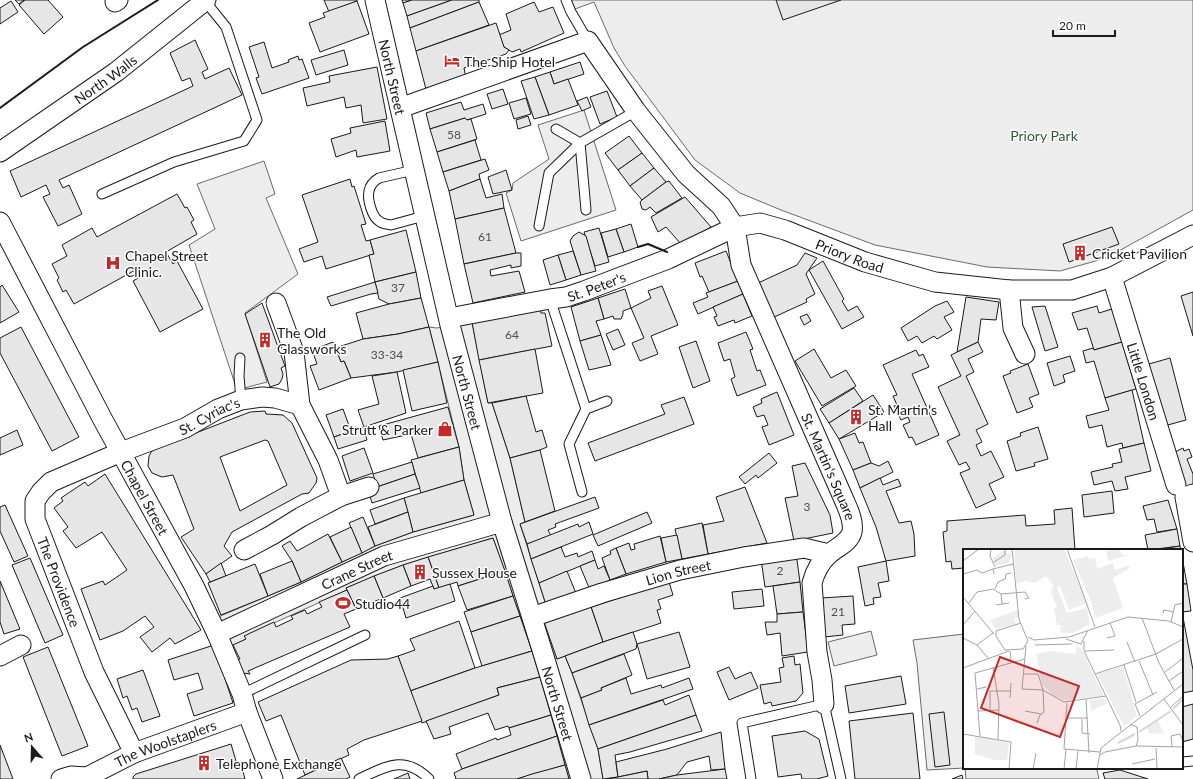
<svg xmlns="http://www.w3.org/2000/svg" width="1193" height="779" font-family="Lato,sans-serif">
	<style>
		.built { fill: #ededed; stroke: #6a6a6a }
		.building { fill: #e6e6e6; stroke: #1a1a1a; fill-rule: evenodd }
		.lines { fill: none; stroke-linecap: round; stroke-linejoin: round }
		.lane-casing { stroke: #1a1a1a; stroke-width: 11 }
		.street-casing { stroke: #1a1a1a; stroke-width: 21 }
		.lane { stroke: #fff; stroke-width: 9 }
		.street { stroke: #fff; stroke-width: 19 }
		.wall { stroke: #1a1a1a; stroke-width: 2 }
		.labels { text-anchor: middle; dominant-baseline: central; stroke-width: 3; stroke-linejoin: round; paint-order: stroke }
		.number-label { font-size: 12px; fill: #4d4d4d }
		.poi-label { font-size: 14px; fill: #1a1a1a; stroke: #fff; text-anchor: start }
		.street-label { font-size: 14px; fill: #1a1a1a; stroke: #fff }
		.park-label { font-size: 14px; fill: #2b5a34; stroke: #fff }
		.inset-river { fill: none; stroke: #d7d7d7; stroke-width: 2 }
		.inset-road { fill: none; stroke: #a3a3a3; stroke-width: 1 }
		.view { fill: #c62828; fill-opacity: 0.15; stroke: #c62828; stroke-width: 2 }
		.inset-edge { fill: none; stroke: #1a1a1a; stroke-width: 2 }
	</style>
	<rect width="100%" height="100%" fill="#fff"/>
	<g class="built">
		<polygon points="571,0 1193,0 1193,210 1106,258 1060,271 987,267 875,245 781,210 740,193 695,160 625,66 614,48 594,2 575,9"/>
		<polygon points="584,110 616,210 521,241 506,193 512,190 513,183 549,159 538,125"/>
		<polygon points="264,161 275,194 266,198 298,274 245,313 267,382 237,390 189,245 215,229 197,184"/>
		<polygon points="472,322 488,403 492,403 510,458 525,522 520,524 547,608 557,659 565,656 572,673 598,749 603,779 569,779 532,651 493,538 403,565 346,588 347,590 245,636 246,639 224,650 211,620 301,582 375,546 413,532 474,515 464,480 459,447 429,327 437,328"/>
		<polygon points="871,631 877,655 834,666 828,642"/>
		<polygon points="964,634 964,768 927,770 917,663 913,640"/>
		<polygon points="965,768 1105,768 1097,770 1099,779 966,779"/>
	</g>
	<g class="building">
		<polygon points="15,0 24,0 19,4"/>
		<polygon points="25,0 48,0 63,17 44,34 19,5"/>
		<polygon points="324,0 357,0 357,1 329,12"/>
		<polygon points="402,0 412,0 403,3"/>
		<polygon points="412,0 452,0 407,16 403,3"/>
		<polygon points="452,0 479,0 479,2 410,28 407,16"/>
		<polygon points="776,0 841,0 783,20"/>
		<polygon points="11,1 18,12 0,24 0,8"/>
		<polygon points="357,1 369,34 320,52 309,23 325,17 323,13"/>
		<polygon points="479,2 489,25 416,51 410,28"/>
		<polygon points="534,2 539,12 553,7 564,33 521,52 520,49 512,52 504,47 499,35 511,30 506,14"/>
		<polygon points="496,23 504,47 509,50 506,54 464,68 466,78 427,93 416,51"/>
		<polygon points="195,40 208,69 202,72 205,79 229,68 242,95 59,180 63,188 69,185 82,214 58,226 43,197 50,194 46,185 21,197 10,171 193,86 190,78 182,81 170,53"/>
		<polygon points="264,42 272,68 289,62 288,60 298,56 299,60 302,59 309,78 262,94 256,78 259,77 249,47"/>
		<polygon points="344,50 348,65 316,75 311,60"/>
		<polygon points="580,62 584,74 554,84 550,72"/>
		<polygon points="377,67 387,119 363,123 361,105 346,108 344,97 307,106 303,88 330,82 329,76"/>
		<polygon points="550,72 554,84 568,79 578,105 549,115 535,77"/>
		<polygon points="535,77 549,115 534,119 521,81"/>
		<polygon points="503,89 508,104 492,109 487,94"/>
		<polygon points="607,91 617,117 600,124 590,97"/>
		<polygon points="587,97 591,107 582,111 577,101"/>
		<polygon points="526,98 531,114 514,119 509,103"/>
		<polygon points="461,102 464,110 483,104 486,114 467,120 465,118 430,129 426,113"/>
		<polygon points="528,116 531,125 518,129 516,120"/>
		<polygon points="465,118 467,120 471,119 477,139 437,152 430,129"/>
		<polygon points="385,121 390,151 357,157 356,150 336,157 331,139 351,133 350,128"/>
		<polygon points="629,136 642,153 618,170 605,153"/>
		<polygon points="475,140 481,160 443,172 437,152"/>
		<polygon points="642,153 654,168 630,186 618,170"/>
		<polygon points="485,159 489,170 479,174 480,179 449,191 443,172"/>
		<polygon points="654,168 666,182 642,200 630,186"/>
		<polygon points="506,170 512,190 493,194 488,177"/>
		<polygon points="350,179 352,187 354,186 366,224 361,225 366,241 370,240 374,254 326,269 322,256 304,262 299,249 318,242 302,195"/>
		<polygon points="480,179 486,198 502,194 504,208 455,219 449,191"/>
		<polygon points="669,181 682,198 656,213 650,207 646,210 642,209 640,202 642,200 666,182"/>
		<polygon points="177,194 185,208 187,207 194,220 191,222 197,234 166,252 173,264 177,261 203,309 160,332 133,281 144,275 139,268 74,304 66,290 63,292 57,280 59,278 52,264 67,256 62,245 92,228 97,237"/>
		<polygon points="685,197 711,227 681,244 666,227 658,232 651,217"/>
		<polygon points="504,208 516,253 464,264 455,219"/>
		<polygon points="631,224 638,247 624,252 616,229"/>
		<polygon points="1112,227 1119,244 1069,262 1063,244"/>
		<polygon points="599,228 609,262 595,266 584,232"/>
		<polygon points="616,229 624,252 608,257 601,233"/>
		<polygon points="406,230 416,272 375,282 369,255 374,254 370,240"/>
		<polygon points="579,232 586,236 596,271 581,275 570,241 573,236"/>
		<polygon points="573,251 581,275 566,280 558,255"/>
		<polygon points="726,251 738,281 709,292 702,276 700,277 695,263"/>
		<polygon points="516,253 521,253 521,266 511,268 511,265 490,270 491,276 519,271 525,292 473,303 464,264"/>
		<polygon points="805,253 817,258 806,274 815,294 806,299 807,302 772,318 756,284 797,265"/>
		<polygon points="558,255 566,280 550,285 543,260"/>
		<polygon points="823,261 844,299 842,301 848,311 857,306 864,317 842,329 809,270"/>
		<polygon points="416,272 421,298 389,304 379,299 375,282"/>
		<polygon points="738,281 743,294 698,314 693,303 708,297 706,293"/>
		<polygon points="375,282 378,293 371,294 331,306 327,297"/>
		<polygon points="2,285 19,312 0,323 0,287"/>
		<polygon points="662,286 678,325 651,336 658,354 640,361 632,343 644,338 631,308 651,298 648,291"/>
		<polygon points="625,289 631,308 623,311 623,314 621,319 614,319 613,316 604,319 598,298"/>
		<polygon points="1193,292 1193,336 1181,296"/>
		<polygon points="743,294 752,316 735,323 734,320 718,326 714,317 717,316 713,307"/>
		<polygon points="966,297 999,302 996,320 981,319 978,342 957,352"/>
		<polygon points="421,298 429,327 398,334 363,339 356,313 389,304"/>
		<polygon points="598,298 604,319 596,321 601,335 580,341 571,307"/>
		<polygon points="947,301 954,312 944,317 952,330 937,339 934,336 922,343 917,336 908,341 901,328 935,306"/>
		<polygon points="262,303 285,366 281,368 283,374 282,379 279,384 270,387 245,314"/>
		<polygon points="1045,306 1058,347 1045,351 1032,307"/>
		<polygon points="1097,306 1099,313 1112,309 1122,342 1094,350 1087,328 1078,330 1072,313"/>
		<polygon points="540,308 541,313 545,313 552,346 479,360 472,322"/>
		<polygon points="807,314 811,321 804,325 800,317"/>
		<polygon points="21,327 79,437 52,451 0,353 0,338"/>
		<polygon points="429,327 438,362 397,372 351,378 344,361 341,362 335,348 363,339 398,334"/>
		<polygon points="618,329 625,345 613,350 606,334"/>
		<polygon points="746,332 753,349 750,350 757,371 760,370 766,385 737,396 731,379 735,377 730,359 724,361 718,343"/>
		<polygon points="601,335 611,365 589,370 580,341"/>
		<polygon points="696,341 710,381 693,388 679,347"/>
		<polygon points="333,342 341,362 344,361 351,378 319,390 310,366 317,364 312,350"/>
		<polygon points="978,342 983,352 968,359 974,372 966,376 988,424 976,430 982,442 976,445 981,456 991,451 1004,477 989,484 996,499 976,508 960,473 970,469 966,462 959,465 947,441 960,435 938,387 961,376 951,355"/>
		<polygon points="1122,342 1136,389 1105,398 1094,361 1086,363 1083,351 1093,348 1094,350"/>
		<polygon points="535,349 543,393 488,403 479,360"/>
		<polygon points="814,349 831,378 846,370 856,386 822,406 795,361"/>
		<polygon points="916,350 919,356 923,354 929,367 912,374 939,435 916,445 912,437 909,438 903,425 910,422 908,417 901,420 894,406 897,405 893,396 897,395 883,365"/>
		<polygon points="1070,356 1075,371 1063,375 1065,382 1054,386 1047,363"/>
		<polygon points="1170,358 1186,420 1164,426 1149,364"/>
		<polygon points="438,362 447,403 412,411 403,370"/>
		<polygon points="1028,364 1039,394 1029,398 1033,407 1017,413 1003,376 1011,373 1010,371"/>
		<polygon points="397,372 406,413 364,427 358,410 379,404 372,376"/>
		<polygon points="854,388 863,401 829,423 820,409"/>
		<polygon points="1132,390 1144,443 1123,448 1122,443 1107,447 1102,425 1089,428 1086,416 1109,410 1105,398"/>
		<polygon points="777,392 794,435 769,445 762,427 768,425 764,415 757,417 753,407 762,403 761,399"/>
		<polygon points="873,395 884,412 839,439 829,423"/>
		<polygon points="526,396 536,432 542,430 547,447 540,450 510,458 492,403"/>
		<polygon points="684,397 694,424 595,461 588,443 665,414 661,405"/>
		<polygon points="448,407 459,447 418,458 411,434 383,440 379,426"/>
		<polygon points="343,409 351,431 334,437 326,415"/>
		<path d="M265,411L266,414L283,415L292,423L317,478L316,483L309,493L302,494L232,532L224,546L232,556L206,574L181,537L194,529L173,475L162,477L152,473L148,466L149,456L152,451L157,448L250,412ZM265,440L268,441L287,485L240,511L220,457Z"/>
		<polygon points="363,427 367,440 338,449 334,437"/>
		<polygon points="1038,427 1048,459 1034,463 1035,466 1016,471 1007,441 1021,436 1020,433"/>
		<polygon points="17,430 23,445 0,455 0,438"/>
		<polygon points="855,433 859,443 863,442 871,463 853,470 839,439"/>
		<polygon points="1144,443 1151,471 1125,477 1128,489 1115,491 1112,481 1094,485 1091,472 1113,467 1112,464 1122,462 1119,449"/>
		<polygon points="459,447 464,480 421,493 411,460"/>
		<polygon points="364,448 373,473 350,481 342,456"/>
		<polygon points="1183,448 1184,451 1189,449 1192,457 1187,459 1193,474 1193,485 1186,488 1173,453"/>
		<polygon points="540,450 555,511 525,522 510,458"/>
		<polygon points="769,453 777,463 758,478 756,475 745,484 739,477"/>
		<polygon points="888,461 893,472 860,488 853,470 871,463 879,466"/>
		<polygon points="412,462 415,474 377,487 373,474"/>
		<polygon points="805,463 830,515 833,533 794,541 785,498 798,496 792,466"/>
		<polygon points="105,474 201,630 175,644 170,638 152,652 140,637 154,627 145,616 123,631 100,640 81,589 103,581 105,585 127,570 102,532 76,548 63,531 68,527 54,508 63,501 61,498 85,482 88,486"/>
		<polygon points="415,474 420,488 372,503 368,490"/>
		<polygon points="880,478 883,485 898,479 901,486 886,491 899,523 911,521 914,534 915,556 886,561 876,527 860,488"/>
		<polygon points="464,480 474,515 413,532 404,498"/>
		<polygon points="745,487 767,543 708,554 703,525 724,521 716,497"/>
		<polygon points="1112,491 1114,513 1084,517 1082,495"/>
		<polygon points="595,497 599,508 555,524 556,527 548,530 551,536 527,544 520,524"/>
		<polygon points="404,498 408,512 375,524 370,510"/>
		<polygon points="1168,500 1177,529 1157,532 1154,519 1147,520 1143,506"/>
		<polygon points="5,505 28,556 14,562 0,531 0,507"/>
		<polygon points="1072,508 1075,550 964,550 964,568 952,569 951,561 946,562 943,532 947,531 947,521 1025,515 1026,526 1055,524 1054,510"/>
		<polygon points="408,512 413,532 375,546 368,527"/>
		<polygon points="647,512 652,523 598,546 593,535"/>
		<polygon points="363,517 375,546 362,553 349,523"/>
		<polygon points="589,522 593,534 531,559 527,544 578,524 579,527"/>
		<polygon points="702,523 708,554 682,559 675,529"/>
		<polygon points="351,527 362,553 342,562 330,537"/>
		<polygon points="1177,529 1180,546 1148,550 1145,535"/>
		<polygon points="328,534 342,562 301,582 292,561 282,546 290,541 297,551"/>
		<polygon points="677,535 682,559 666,562 661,538"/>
		<polygon points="660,536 666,562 626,574 616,548 629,543 631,550 635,549 634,544"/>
		<polygon points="493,538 505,571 458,586 457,582 439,588 428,557"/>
		<polygon points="1180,546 1181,550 1162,550 1162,549"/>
		<polygon points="561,547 565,557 577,553 578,557 592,551 595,560 539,583 531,559"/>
		<polygon points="616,548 626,574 610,580 602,558 611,554 610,551"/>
		<polygon points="796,553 800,582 765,587 761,559"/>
		<polygon points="428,557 439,588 434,589 430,579 411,586 403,565"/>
		<polygon points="1182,557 1187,584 1182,584"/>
		<polygon points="30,558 63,635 45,643 12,565"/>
		<polygon points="595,560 598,569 604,566 610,580 590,590 580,566"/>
		<polygon points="292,561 301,582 268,596 260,574"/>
		<polygon points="886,561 889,581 878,583 881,597 873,598 874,604 865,606 858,567"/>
		<polygon points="221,563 226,576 210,582 206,574"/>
		<polygon points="255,564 268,596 221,615 208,583"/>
		<polygon points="403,565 411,586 383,598 374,576"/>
		<polygon points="505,571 513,596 467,610 458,586"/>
		<polygon points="567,571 577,596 547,608 539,583"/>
		<polygon points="374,576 383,598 356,609 346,588"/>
		<polygon points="0,581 20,629 4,634 0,622"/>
		<polygon points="669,582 673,595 658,600 661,609 657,610 661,623 603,642 591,607"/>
		<polygon points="800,582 803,612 777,614 773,586"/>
		<polygon points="450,584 455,601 406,618 400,598 433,586 434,589"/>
		<polygon points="1182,584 1187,584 1191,611 1182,612"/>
		<polygon points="762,589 764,606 734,609 732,592"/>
		<polygon points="347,590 356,609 344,614 350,627 248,671 250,674 242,673 236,661 240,659 233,645 246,639 244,636 274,622 276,627 293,619 291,616 305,610 307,614 322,607 319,602"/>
		<polygon points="513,596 520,616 471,632 464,612"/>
		<polygon points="853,596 855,624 842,625 843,635 824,637 821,598"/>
		<polygon points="591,607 603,642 557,659 543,619"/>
		<polygon points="803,612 808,652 782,656 780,633 767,635 765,622 777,622 777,614"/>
		<polygon points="1182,612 1193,670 1193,691 1182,693"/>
		<polygon points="520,616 532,651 482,666 471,632"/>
		<polygon points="459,621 475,668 410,691 398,656 415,650 410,639"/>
		<polygon points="633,632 637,644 636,649 572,673 565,656 603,642"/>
		<polygon points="679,632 690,667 647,679 637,644"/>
		<polygon points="214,645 233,703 194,716 187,694 203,689 198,673 174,680 168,660"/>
		<polygon points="48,647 88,746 62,756 23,657"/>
		<polygon points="532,651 540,677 497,688 499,695 422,723 410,691 475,668"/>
		<polygon points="624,654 632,675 601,688 602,690 581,698 572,673"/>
		<polygon points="398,656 422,721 364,740 347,749 349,755 305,775 281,715 266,721 258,702 351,660 388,659"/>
		<polygon points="794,656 795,665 800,664 803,693 796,701 772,706 771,702 764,704 760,685 781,682 779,668 784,667 782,658"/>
		<polygon points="729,667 735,679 751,672 758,688 729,700 717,672"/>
		<polygon points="143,670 160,716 142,722 137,708 132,710 127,696 123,698 117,679"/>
		<polygon points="901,676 906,704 849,713 845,686"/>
		<polygon points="540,677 551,715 509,728 508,726 495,730 488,713 449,727 451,734 434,739 426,721 499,695 497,688"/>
		<polygon points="626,678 631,694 661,685 662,688 689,678 693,689 589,725 581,698 602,690 601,688"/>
		<polygon points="689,695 696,715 598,749 589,725 663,700 665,705"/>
		<polygon points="1193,704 1193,739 1182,742 1182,707"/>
		<polygon points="944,712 950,765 935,767 929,714"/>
		<polygon points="913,713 920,779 855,779 849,721"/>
		<polygon points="551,715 557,736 462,769 456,754 496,738 497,740 511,735 509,728"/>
		<polygon points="696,715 702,731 630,752 615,755 618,777 603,779 598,749"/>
		<polygon points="805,731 819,739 828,776 817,779 802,779 801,774 778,777 772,736"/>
		<polygon points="721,732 725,769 711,770 709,756 687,762 677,775 659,779 648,779 647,771 618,777 616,762 667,749"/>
		<polygon points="557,736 565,765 517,779 456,779 454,773 462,769"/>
		<polygon points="231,744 236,761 241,764 245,779 133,779 133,777 136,774"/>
		<polygon points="0,745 13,779 0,779"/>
		<polygon points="341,758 350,777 346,779 297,779"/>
		<polygon points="565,765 569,779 517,779 532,774"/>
		<polygon points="725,769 727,779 659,779 677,775"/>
		<polygon points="1120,770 1148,779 1105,779 1103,773"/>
		<polygon points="647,771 648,779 607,779 618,777"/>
		<polygon points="408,773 410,779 394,779"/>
		<polygon points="962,775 963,779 952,779"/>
	</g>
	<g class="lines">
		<g class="lane-casing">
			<g id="lane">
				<polyline points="566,0 571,12 588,41"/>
				<polyline points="556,129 580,143 636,111"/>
				<polyline points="580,143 586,210"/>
				<path d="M414,170L379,178C374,181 370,185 369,191C367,199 372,217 379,221C382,224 387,224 391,225L424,216"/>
				<polyline points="102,194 174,162 244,141 257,120 226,27 205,1"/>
				<polyline points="539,226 549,173 580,143"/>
				<polyline points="550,299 586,409 607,401"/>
				<polyline points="240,358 239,376 241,400"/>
				<polyline points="582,492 569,444 586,409"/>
				<polyline points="242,694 365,635"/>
				<polyline points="1182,762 1193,761"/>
				<path d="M359,779C385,767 404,754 429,779"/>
				<polyline points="751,779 742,723 824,704 841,779"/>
			</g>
		</g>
		<g class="street-casing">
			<g id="street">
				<path id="s1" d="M375,0L450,325L502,522L543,653L581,779"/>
				<polyline points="115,2 118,0"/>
				<path id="s2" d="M400,108L588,41L636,111L686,174L721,206L735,227L741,265L845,502C849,511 854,522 852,532C849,543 837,547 829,554C821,561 815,572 812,583L817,652L822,680L824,704"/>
				<path id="s3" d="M0,152L116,72L206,0"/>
				<path id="s4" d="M0,222L103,420L194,586L217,634L242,694L247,712L273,779"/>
				<path id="s5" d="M1112,277L1176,485"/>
				<polyline points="1009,290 1013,328 1025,354"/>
				<polyline points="276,303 294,352 300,405 328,460 341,496"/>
				<path id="s6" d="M449,318L550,299L566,297L584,291L668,259L735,227L760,223L785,230L865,262L935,282L1009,290H1072L1112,277L1193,235"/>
				<polyline points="1193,494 1185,497 1193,542"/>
				<polyline points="244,550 272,535 301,517 341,496 369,487"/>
				<path id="s7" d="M532,617L602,593L680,570L744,557L804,548L829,554"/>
				<path id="s8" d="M217,634L384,556L502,522"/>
				<polyline points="0,656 21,645"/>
				<path id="s9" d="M134,753L94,672L35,519V501L41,492L51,482L121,452L185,428L218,409L241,400L262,397L275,398L300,405"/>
				<path id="s10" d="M61,779L71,776L87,777L134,753L247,712"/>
			</g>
		</g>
		<use href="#lane" class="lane"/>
		<use href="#street" class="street"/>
		<g class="wall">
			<polyline points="0,108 83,47 158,0"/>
			<polyline points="638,247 648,244 667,252"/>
		</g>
	</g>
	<defs>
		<g id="hotel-bare" transform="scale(1.2)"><path d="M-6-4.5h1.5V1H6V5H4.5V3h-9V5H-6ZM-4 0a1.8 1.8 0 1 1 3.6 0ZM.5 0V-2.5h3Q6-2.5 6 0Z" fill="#c62828" stroke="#fff" stroke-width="2.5" paint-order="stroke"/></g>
		<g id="building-bare" transform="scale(1.2)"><path d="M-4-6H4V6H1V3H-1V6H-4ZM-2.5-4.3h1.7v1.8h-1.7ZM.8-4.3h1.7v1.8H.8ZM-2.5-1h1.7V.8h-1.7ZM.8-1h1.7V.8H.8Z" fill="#c62828" stroke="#fff" stroke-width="2.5" paint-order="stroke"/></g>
		<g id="hospital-bare" transform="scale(1.2)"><path d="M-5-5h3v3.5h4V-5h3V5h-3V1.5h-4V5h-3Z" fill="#c62828" stroke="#fff" stroke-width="2.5" paint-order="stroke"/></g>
		<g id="shop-bare" transform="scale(1.2)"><path d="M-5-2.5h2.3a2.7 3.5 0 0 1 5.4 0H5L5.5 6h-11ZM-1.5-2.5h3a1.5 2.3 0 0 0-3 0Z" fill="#c62828" stroke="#fff" stroke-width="2.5" paint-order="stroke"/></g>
		<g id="stadium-bare" transform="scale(1.2)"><path d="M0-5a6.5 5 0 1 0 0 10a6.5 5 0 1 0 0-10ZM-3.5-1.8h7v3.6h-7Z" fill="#c62828" stroke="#fff" stroke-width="2.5" paint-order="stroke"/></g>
	</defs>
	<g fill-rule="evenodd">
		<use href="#hotel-bare" x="452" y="61"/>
		<use href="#building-bare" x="1080" y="253"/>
		<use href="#hospital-bare" x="113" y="263"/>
		<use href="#building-bare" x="265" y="340"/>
		<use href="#building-bare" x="856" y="417"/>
		<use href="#shop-bare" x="445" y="429"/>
		<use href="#building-bare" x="420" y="572"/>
		<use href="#stadium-bare" x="343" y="603"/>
		<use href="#building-bare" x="204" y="763"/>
	</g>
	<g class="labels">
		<g class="number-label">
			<text x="454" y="134">58</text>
			<text x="485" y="236">61</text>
			<text x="398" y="287">37</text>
			<text x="512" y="334">64</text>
			<text x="387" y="354">33-34</text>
			<text x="807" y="506">3</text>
			<text x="780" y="570">2</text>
			<text x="838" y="611">21</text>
		</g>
		<g class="poi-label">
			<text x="464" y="61">The Ship Hotel</text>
			<text x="1092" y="253">Cricket Pavilion</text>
			<text x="125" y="255">Chapel Street<tspan x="125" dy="16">Clinic.</tspan></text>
			<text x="277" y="332">The Old<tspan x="277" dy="16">Glassworks</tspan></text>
			<text x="868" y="409">St. Martin's<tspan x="868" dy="16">Hall</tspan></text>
			<text x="433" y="429" text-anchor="end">Strutt &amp; Parker</text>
			<text x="432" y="572">Sussex House</text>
			<text x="355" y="603">Studio44</text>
			<text x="216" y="763">Telephone Exchange</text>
		</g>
		<g class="street-label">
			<text stroke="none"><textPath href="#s1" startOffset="79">North Street</textPath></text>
			<text stroke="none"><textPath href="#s3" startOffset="128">North Walls</textPath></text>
			<text stroke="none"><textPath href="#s6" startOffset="423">Priory Road</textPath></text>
			<text stroke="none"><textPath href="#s6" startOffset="151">St. Peter's</textPath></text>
			<text stroke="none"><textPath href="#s5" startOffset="109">Little London</textPath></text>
			<text stroke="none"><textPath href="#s1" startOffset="403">North Street</textPath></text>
			<text stroke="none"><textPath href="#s9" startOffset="469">St. Cyriac's</textPath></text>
			<text stroke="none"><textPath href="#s2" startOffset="696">St. Martin's Square</textPath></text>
			<text stroke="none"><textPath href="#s4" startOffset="311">Chapel Street</textPath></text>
			<text stroke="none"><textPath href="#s8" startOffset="154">Crane Street</textPath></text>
			<text stroke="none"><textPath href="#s7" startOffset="153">Lion Street</textPath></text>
			<text transform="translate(59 582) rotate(69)">The Providence</text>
			<text stroke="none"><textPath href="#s1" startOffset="727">North Street</textPath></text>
			<text stroke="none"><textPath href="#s10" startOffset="112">The Woolstaplers</textPath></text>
		</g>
		<g class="park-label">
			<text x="1044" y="135">Priory Park</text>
		</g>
	</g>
	<g transform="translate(963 549)">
		<rect width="220" height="220" fill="#fff"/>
		<path d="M42,0L43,4H48L47,13L33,17L29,10ZM51,0H101L124,54L106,61L97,37L94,39L104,64L124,59L127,75L110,84H97L98,76H94L91,59L94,58L88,43L91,37L83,27L72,34L62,32L53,35ZM157,0L159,6H166L145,12L143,2ZM125,7L126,10L132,9L134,20L150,14L152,21L166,16L167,19L150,29L160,59L132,69L128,52L110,11ZM55,61V68L51,70L53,74L50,76L33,80L27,71ZM114,96L120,103L141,147L101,151L89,145L79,135L73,105L88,102L112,105ZM160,117L174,167L161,177L134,125ZM141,149L144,154L128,162L126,151ZM195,172L200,183L203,184L187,185L183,178ZM12,187L46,194L44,211H31L12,205Z" fill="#ededed"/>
		<path class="inset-river" d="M210,160L220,150M176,183L208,162M155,194L172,185"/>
		<path class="inset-road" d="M28,0L27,7L32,18M49,0L56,70L65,92L60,100L42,101L33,87V82L58,74M104,0L132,78M0,12L16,0M31,13L42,6V0M0,25L14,21L19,24L30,20M31,25L30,20L50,15M32,40L35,33L42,30L43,25L48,24M38,45L62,43L66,49L62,50M0,48L31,85M6,54L14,43L30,40L38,45L39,55M33,56L46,54M200,64L201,61L211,63M179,69L196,114L211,141M208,73L212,56L220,54M0,76L12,62M65,88L71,91L106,88L165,68L206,72L220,78M0,89L14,96L25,109M144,89L152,87L147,74M103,90L118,95L125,81M121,92V102L157,176L158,182M164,93L172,113M14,96L30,84M72,96L109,95M63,97L59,140L80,141M122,102L151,101M44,111L48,110L47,102M176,112L190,146M161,116L173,153M30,118L36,155L35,190M0,119L46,102M201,124L220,109M61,125H75L80,141L101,153L143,147M132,125L193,105L220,90M206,132L220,122M14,140L23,138L20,139M47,149L48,134M123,150L126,204M201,150L220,176M207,159L220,147M27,161V142H47M15,162L36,161M62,162L78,165M177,167L172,155L194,143M103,168L104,154M125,169H103L101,200L137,203M119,170V184L127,185M74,174L77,166L81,163L80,141M167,175L174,178L175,191L173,197M0,185L48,193L46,220M17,187L12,124L62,110M209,198L208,187L217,185L219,190M138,199L220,135M193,199L194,220M137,206L142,203L173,197L220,198M169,215L192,210M70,220L73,204M101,220L103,200M113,220L115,202M134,220L138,199"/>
		<path class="view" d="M37,108L116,137L97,188L18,159Z"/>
		<rect width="220" height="220" class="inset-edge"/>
	</g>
	<g transform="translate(32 747) rotate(340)" stroke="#ffffff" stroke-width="3" paint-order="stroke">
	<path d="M0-3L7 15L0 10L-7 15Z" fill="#1a1a1a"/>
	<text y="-6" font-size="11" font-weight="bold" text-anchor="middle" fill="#1a1a1a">N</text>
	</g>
	<path d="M1053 30v6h62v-6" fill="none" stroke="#1a1a1a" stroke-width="2"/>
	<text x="1059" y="30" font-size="12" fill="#1a1a1a" stroke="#ffffff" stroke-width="3" paint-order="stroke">20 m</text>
</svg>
